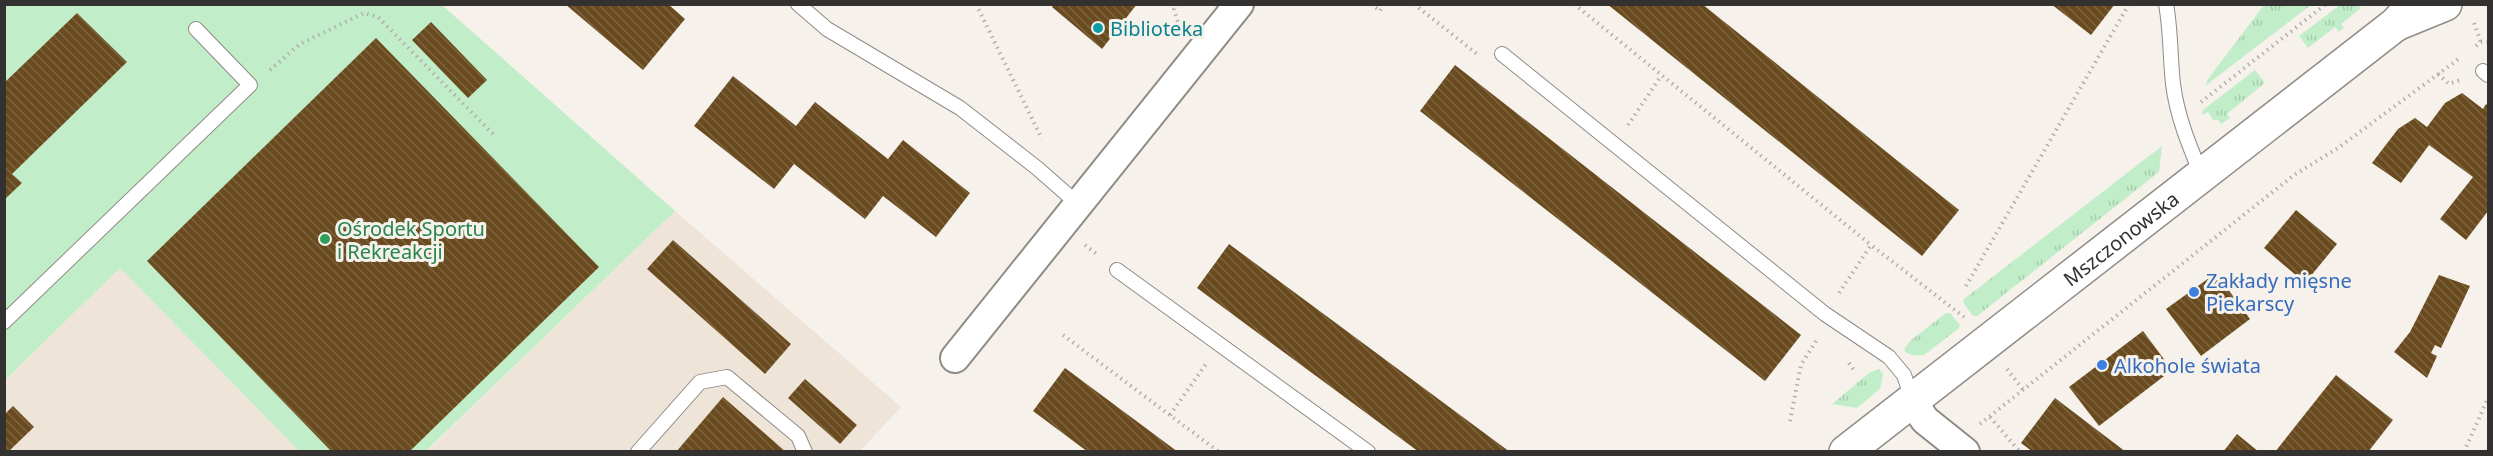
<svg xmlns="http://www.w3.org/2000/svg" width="2493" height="456" font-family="'Noto Sans',sans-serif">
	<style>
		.built { fill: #eee4d8 }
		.grass { fill: url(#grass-tufts) }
		.park { fill: #c1eec8 }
		.building { fill: url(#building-back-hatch) }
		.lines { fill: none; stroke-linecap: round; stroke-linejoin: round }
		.service-casing { stroke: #908b86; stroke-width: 16 }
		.minor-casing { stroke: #908b86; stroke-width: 32 }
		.tertiary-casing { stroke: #908b86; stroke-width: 36 }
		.path { stroke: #b3afab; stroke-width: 4; stroke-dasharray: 1.5 4.5; stroke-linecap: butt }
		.service { stroke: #fff; stroke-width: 14 }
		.minor { stroke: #fff; stroke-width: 28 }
		.tertiary { stroke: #fff; stroke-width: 33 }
		.culture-dot { fill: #0f9aa8; stroke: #f6f1eb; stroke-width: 2 }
		.leisure-dot { fill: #2e9e5b; stroke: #f6f1eb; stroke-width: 2 }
		.shop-dot { fill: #3f7fe0; stroke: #f6f1eb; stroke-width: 2 }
		.labels { text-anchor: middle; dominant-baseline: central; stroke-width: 6; stroke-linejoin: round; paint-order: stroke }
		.culture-label { font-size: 20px; fill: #0d838f; stroke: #f6f1eb; text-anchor: start }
		.leisure-label { font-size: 20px; fill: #27864d; stroke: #f6f1eb; text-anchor: start }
		.street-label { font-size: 20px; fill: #343230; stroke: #f6f1eb }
		.shop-label { font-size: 20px; fill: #366cbe; stroke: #f6f1eb; text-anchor: start }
	</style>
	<defs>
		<pattern id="grass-tufts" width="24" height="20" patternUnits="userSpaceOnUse" patternTransform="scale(1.5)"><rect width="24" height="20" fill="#c1eec8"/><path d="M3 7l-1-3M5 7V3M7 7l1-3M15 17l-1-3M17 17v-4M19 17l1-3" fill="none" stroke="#a6cdac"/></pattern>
		<pattern id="building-back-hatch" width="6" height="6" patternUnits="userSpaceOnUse" patternTransform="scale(1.5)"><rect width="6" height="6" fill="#6a4b1f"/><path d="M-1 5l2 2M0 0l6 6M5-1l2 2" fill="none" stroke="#7c633f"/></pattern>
	</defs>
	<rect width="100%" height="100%" fill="#f6f1eb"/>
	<g class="built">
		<polygon points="675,211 901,407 860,451 426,452"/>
		<polygon points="120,268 299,451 5,452 5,380"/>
	</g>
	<g class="grass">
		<polygon points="2264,5 2311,5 2205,86 2208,79"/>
		<polygon points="2340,5 2358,5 2361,8 2341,24 2344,28 2339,32 2335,27 2308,48 2299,36"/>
		<polygon points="2255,70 2265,83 2227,114 2230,118 2221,124 2218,120 2213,120 2208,112 2201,115 2203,110"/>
		<polygon points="2162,146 2159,172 1977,316 1973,316 1963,302 1964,299"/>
		<path d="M1946,313H1950L1960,325L1959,328L1924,355C1917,356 1908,356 1904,350L1910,341Z"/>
		<polygon points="1879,369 1883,374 1880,389 1857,408 1832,404 1869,373"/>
	</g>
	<polygon class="park" points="5,5 442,5 675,211 426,451 299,451 120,268 5,380"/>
	<g class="building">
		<polygon points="565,4 668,4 685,19 643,70"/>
		<polygon points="1054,4 1137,4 1102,49 1052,7"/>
		<polygon points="1607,4 1702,4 1959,210 1922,256"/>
		<polygon points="2051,4 2115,4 2091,35"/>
		<polygon points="77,13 127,62 12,174 22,183 4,200 4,83"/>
		<polygon points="431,22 487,80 468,98 412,40"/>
		<polygon points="376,38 599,267 409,452 332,452 147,261"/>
		<polygon points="1455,65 1801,335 1765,381 1420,111"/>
		<polygon points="733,76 796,126 815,102 888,159 903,140 970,193 936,237 883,196 865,219 794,164 774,189 694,126"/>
		<polygon points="2462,93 2483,109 2486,104 2488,106 2488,211 2466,240 2440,219 2473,177 2429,145 2401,183 2372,163 2398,129 2415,118 2427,127 2445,103"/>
		<polygon points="2296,210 2337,244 2305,283 2264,248"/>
		<polygon points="673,240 791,344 765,374 647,269"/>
		<polygon points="1229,244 1510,452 1419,452 1197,288"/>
		<polygon points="2216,273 2250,319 2201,356 2166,309"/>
		<polygon points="2439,275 2470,286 2441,348 2435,345 2431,353 2437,356 2427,378 2394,352 2410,332"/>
		<polygon points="2143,331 2172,370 2099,426 2069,387"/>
		<polygon points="1065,368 1178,452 1088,452 1033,411"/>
		<polygon points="2336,375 2393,420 2368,452 2275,452"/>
		<polygon points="805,379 857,425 840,444 788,398"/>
		<polygon points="723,397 786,452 676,452"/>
		<polygon points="2055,398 2126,452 2033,452 2021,443"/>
		<polygon points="13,406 34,427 8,452 4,452 4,415"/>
		<polygon points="2237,434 2259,452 2223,452"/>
	</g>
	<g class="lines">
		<g class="service-casing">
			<g id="service">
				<polyline points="798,4 827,29 960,108 1037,168 1078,204"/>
				<path d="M2166,4C2171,31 2170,57 2173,84C2177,116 2189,145 2201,174"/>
				<polyline points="1502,54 1825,314 1889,357 1904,375 1912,399"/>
				<polyline points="2483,71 2488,75"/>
				<polyline points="1117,270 1368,452"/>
				<polyline points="4,322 250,85 196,29"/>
				<polyline points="638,452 700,382 727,377 798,436 805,452"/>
			</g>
		</g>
		<g class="minor-casing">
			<g id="minor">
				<polyline points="955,358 1239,4"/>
				<polyline points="1912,401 1925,420 1965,452"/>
			</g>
		</g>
		<g class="tertiary-casing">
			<g id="tertiary">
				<polyline points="2396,24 2445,4"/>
				<path id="s1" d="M1846,452L2396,24L2414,4"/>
			</g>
		</g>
		<g class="path">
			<polyline points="976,4 1042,139"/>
			<polyline points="1178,4 1174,9 1179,26"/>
			<polyline points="1371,4 1380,11 1384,4"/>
			<polyline points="1414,4 1477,54"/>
			<polyline points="1574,4 1871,245"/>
			<polyline points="2474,23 2481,42"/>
			<polyline points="2476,46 2481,42 2488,42"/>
			<polyline points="270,70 300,44 364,13 378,17 493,134"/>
			<polyline points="2438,74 2449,84 2460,80"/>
			<polyline points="2201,102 2326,4"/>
			<polyline points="1628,125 1661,76"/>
			<polyline points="1085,245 1098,255"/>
			<polyline points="1966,286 2129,4"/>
			<polyline points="1839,293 1871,245 1964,317"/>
			<polyline points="1063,335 1219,452"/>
			<polyline points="1849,363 1856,373"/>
			<polyline points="2007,369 2024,391"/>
			<polyline points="1170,415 1206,364"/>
			<polyline points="1990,417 2020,452"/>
			<polyline points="1790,421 1801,365 1818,338"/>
			<polyline points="1980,424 2294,175 2338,148 2460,58"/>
			<polyline points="2464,452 2488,398"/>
		</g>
		<use href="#service" class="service"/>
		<use href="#minor" class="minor"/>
		<use href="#tertiary" class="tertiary"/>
	</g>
	<circle class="culture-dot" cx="1098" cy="28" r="6"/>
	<circle class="leisure-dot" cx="325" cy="239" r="6"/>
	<g class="shop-dot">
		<circle cx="2194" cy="292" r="6"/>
		<circle cx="2102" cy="365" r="6"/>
	</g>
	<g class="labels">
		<g class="culture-label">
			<text x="1110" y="28">Biblioteka</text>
		</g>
		<g class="leisure-label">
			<text x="337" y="228">Ośrodek Sportu<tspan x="337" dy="23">i Rekreakcji</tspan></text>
		</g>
		<g class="street-label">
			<text stroke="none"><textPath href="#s1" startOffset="348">Mszczonowska</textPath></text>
		</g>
		<g class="shop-label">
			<text x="2206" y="280">Zakłady mięsne<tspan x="2206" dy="23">Piekarscy</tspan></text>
			<text x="2114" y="365">Alkohole świata</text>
		</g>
	</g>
	<rect width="2493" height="456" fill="none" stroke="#343230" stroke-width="12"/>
</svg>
